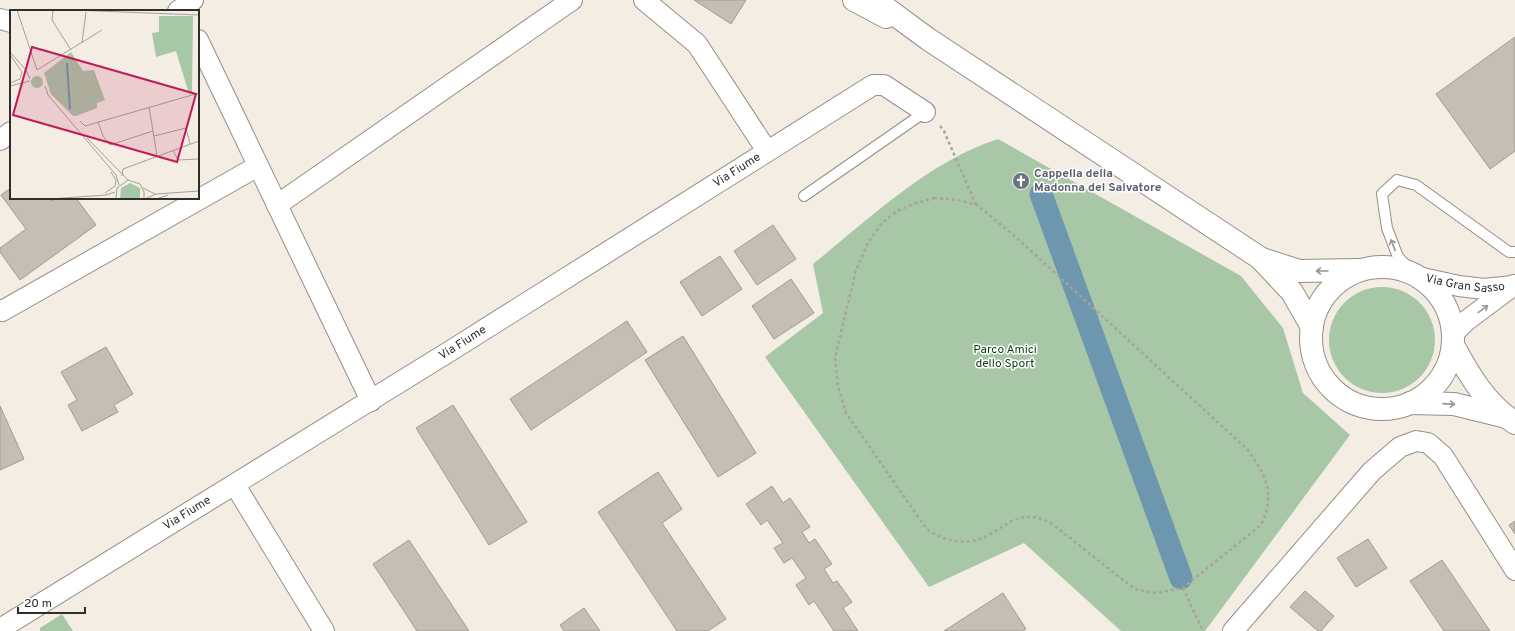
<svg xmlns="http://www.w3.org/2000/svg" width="1515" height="631" font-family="Overpass,sans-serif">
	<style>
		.green { fill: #a8c7a6 }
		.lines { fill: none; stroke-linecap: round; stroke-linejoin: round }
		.canal { stroke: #6d97af; stroke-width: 23 }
		.building { fill: #c4beb5; stroke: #a19c93 }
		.lane-casing { stroke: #958f86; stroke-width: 12 }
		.street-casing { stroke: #958f86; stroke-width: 22 }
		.secondary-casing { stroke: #958f86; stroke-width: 24 }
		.path { stroke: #a8a39c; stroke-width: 2.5; stroke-dasharray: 3 3; stroke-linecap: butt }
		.lane { stroke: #fff; stroke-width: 10 }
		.street { stroke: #fff; stroke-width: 20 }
		.secondary { stroke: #fff; stroke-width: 22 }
		.oneway { stroke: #989694 }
		.labels { text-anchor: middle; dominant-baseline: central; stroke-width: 3; stroke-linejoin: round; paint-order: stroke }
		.street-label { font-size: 12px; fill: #302e2a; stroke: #fff }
		.worship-label { font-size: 12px; font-weight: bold; fill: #5b616d; stroke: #fff; text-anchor: start }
		.park-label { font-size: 12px; fill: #0d3b0f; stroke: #fff }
		.inset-river { fill: none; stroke: #6d97af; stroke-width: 2 }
		.inset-road { fill: none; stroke: #a5a199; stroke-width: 1 }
		.view { fill: #c2185b; fill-opacity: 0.15; stroke: #c2185b; stroke-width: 2 }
		.inset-edge { fill: none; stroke: #302e2a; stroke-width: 2 }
	</style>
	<rect width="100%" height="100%" fill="#f3ede3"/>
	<g class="green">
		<path d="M998,139L1241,276L1283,328L1303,393L1350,435L1205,631H1121L1024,543L929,587L765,357L823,313L813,264C869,219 929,161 998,139Z"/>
		<circle cx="1382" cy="340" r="53"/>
		<polygon points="62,614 73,631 40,631 40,628"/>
	</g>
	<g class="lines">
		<polyline class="canal" points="1041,194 1181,578"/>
	</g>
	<g class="building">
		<polygon points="694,0 746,0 731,24"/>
		<polygon points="1515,37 1515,151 1490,169 1436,94"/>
		<polygon points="11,188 11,198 51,198 52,201 56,198 76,198 96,225 20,280 0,252 0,248 26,229 1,195"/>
		<polygon points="773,225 796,259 757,285 734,251"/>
		<polygon points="720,256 742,289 702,316 680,282"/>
		<polygon points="791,279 814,313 774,339 752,306"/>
		<polygon points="627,321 647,352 531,430 510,399"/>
		<polygon points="683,336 756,453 718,477 645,360"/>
		<polygon points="106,347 133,394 114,405 118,412 82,431 68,405 77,400 61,372"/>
		<polygon points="453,405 527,522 489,545 416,428"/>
		<polygon points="0,406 24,459 0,470"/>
		<polygon points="658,472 682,509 662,523 726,619 708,631 677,631 598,512"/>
		<polygon points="772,486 783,503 790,498 810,527 802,532 809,543 815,539 832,564 824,569 833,583 837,581 852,602 843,608 858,631 834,631 814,601 809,605 796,585 806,578 792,558 784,563 774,548 783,543 767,520 761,525 746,504"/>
		<polygon points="1515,521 1515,534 1509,525"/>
		<polygon points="1368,539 1387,568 1356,587 1337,558"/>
		<polygon points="409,540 469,631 417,631 373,564"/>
		<polygon points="1442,560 1490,631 1444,631 1410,581"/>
		<polygon points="1305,591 1334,616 1321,631 1318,631 1290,607"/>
		<polygon points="1003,593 1026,629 1022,631 944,631"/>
		<polygon points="584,608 600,631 564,631 560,625"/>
	</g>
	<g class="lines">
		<g class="lane-casing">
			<g id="lane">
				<polyline points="804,196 925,112"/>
				<polyline points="1416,275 1398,257 1387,228 1382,194 1397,180 1416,185 1509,252 1515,252"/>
			</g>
		</g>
		<g class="street-casing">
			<g id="street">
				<polyline points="644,0 697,44 767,151"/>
				<polyline points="178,11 193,0"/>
				<polyline points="0,19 11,22"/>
				<polyline points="198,40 371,401"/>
				<polyline points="0,140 11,132"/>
				<polyline points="277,205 572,0"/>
				<path id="s1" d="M1418,277L1459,286L1484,289L1513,286"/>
				<polyline points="0,310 2,311 258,166"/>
				<polyline points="1453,334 1466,321 1514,285"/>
				<polyline points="235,485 324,631"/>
				<path id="s2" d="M0,629L447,353L873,85H884L925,112"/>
				<polyline points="1233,631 1372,471 1400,447 1416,441 1428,443 1443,456 1515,570"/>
			</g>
		</g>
		<g class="secondary-casing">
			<g id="secondary">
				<polyline points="854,0 886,17"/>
				<polyline points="875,0 928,39 1260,258 1292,292 1312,327"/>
				<polyline points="1262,259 1299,271 1359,270"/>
				<circle cx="1382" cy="338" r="71"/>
				<path d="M1453,345C1469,375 1486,404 1515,423"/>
				<polyline points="1410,403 1454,404 1507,417"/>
			</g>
		</g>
		<g class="path">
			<polyline points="940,126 944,131 976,205"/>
			<path d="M934,198L958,200L977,205L1017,238L1247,449C1266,475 1276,494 1261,525L1183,588L1156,593L1138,590L1128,584L1055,526C1026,507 1012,521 987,536C968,546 942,542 926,528L846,413L838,386L835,358L856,270L869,241L882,223L897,211L913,204Z"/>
			<polyline points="1183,588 1203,631"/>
		</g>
		<use href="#lane" class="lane"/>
		<use href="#street" class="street"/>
		<use href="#secondary" class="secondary"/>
	</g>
	<defs><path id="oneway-shaft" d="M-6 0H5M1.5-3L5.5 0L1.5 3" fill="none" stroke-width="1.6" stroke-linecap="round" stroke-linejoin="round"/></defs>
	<g class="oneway">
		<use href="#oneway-shaft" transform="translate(1393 245) rotate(-111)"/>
		<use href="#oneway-shaft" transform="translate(1322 271) rotate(180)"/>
		<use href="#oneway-shaft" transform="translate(1483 309) rotate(-36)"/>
		<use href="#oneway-shaft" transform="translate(1449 404) rotate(4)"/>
	</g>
	<defs>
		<g id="church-disc" transform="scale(0.9)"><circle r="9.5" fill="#6b7280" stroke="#fff"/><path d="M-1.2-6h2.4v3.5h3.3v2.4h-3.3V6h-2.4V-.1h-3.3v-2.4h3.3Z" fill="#fff"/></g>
	</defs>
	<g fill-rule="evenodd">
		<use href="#church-disc" x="1021" y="181"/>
	</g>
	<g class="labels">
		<g class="street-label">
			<text stroke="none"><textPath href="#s2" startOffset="868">Via Fiume</textPath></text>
			<text stroke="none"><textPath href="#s1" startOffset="48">Via Gran Sasso</textPath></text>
			<text stroke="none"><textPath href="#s2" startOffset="544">Via Fiume</textPath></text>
			<text stroke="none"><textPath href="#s2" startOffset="220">Via Fiume</textPath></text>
		</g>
		<g class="worship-label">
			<text x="1034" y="174">Cappella della<tspan x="1034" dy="14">Madonna del Salvatore</tspan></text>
		</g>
		<g class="park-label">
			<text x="1005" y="350">Parco Amici<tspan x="1005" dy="14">dello Sport</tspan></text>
		</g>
	</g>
	<g transform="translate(10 10)">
		<rect width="189" height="189" fill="#f3ede3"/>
		<path d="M149,6H183L182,83L179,84L166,41L146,47L142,23L149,22ZM61,42L73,61L84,60L95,90L87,93V98L66,106H63L41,84L34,63ZM21 72a6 6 0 1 1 12 0a6 6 0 1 1-12 0ZM120,173L130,178V189H110L111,178Z" fill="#a8c7a6"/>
		<path class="inset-river" d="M57,53L60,99"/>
		<path class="inset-road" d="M7,0L27,60L92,20M43,0L42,10L61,40M62,0L189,5M72,33L76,2M0,42L16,60L20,69M0,45L12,62L10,69L0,73M0,76L20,71M35,76L38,85L106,165L109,175M139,97L147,146M70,111L75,116L189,83M88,112L93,126L100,135L143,121M144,126L176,118L180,134M77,128L118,170M163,140L168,150L189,149M112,166L113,159L189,131M133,178L145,184M95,183L105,176L106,170L101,162M39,189L96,185L105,182M106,189L107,178L118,170L130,174L134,182V189M135,189L146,184L189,181M146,189L158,185"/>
		<path class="view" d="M22,37L186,84L167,152L3,105Z"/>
		<rect width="189" height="189" class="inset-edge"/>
	</g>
	<path d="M18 607v6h67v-6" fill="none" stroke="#302e2a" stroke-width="2"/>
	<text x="24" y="607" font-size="12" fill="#302e2a" stroke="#ffffff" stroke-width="3" paint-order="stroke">20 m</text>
</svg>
